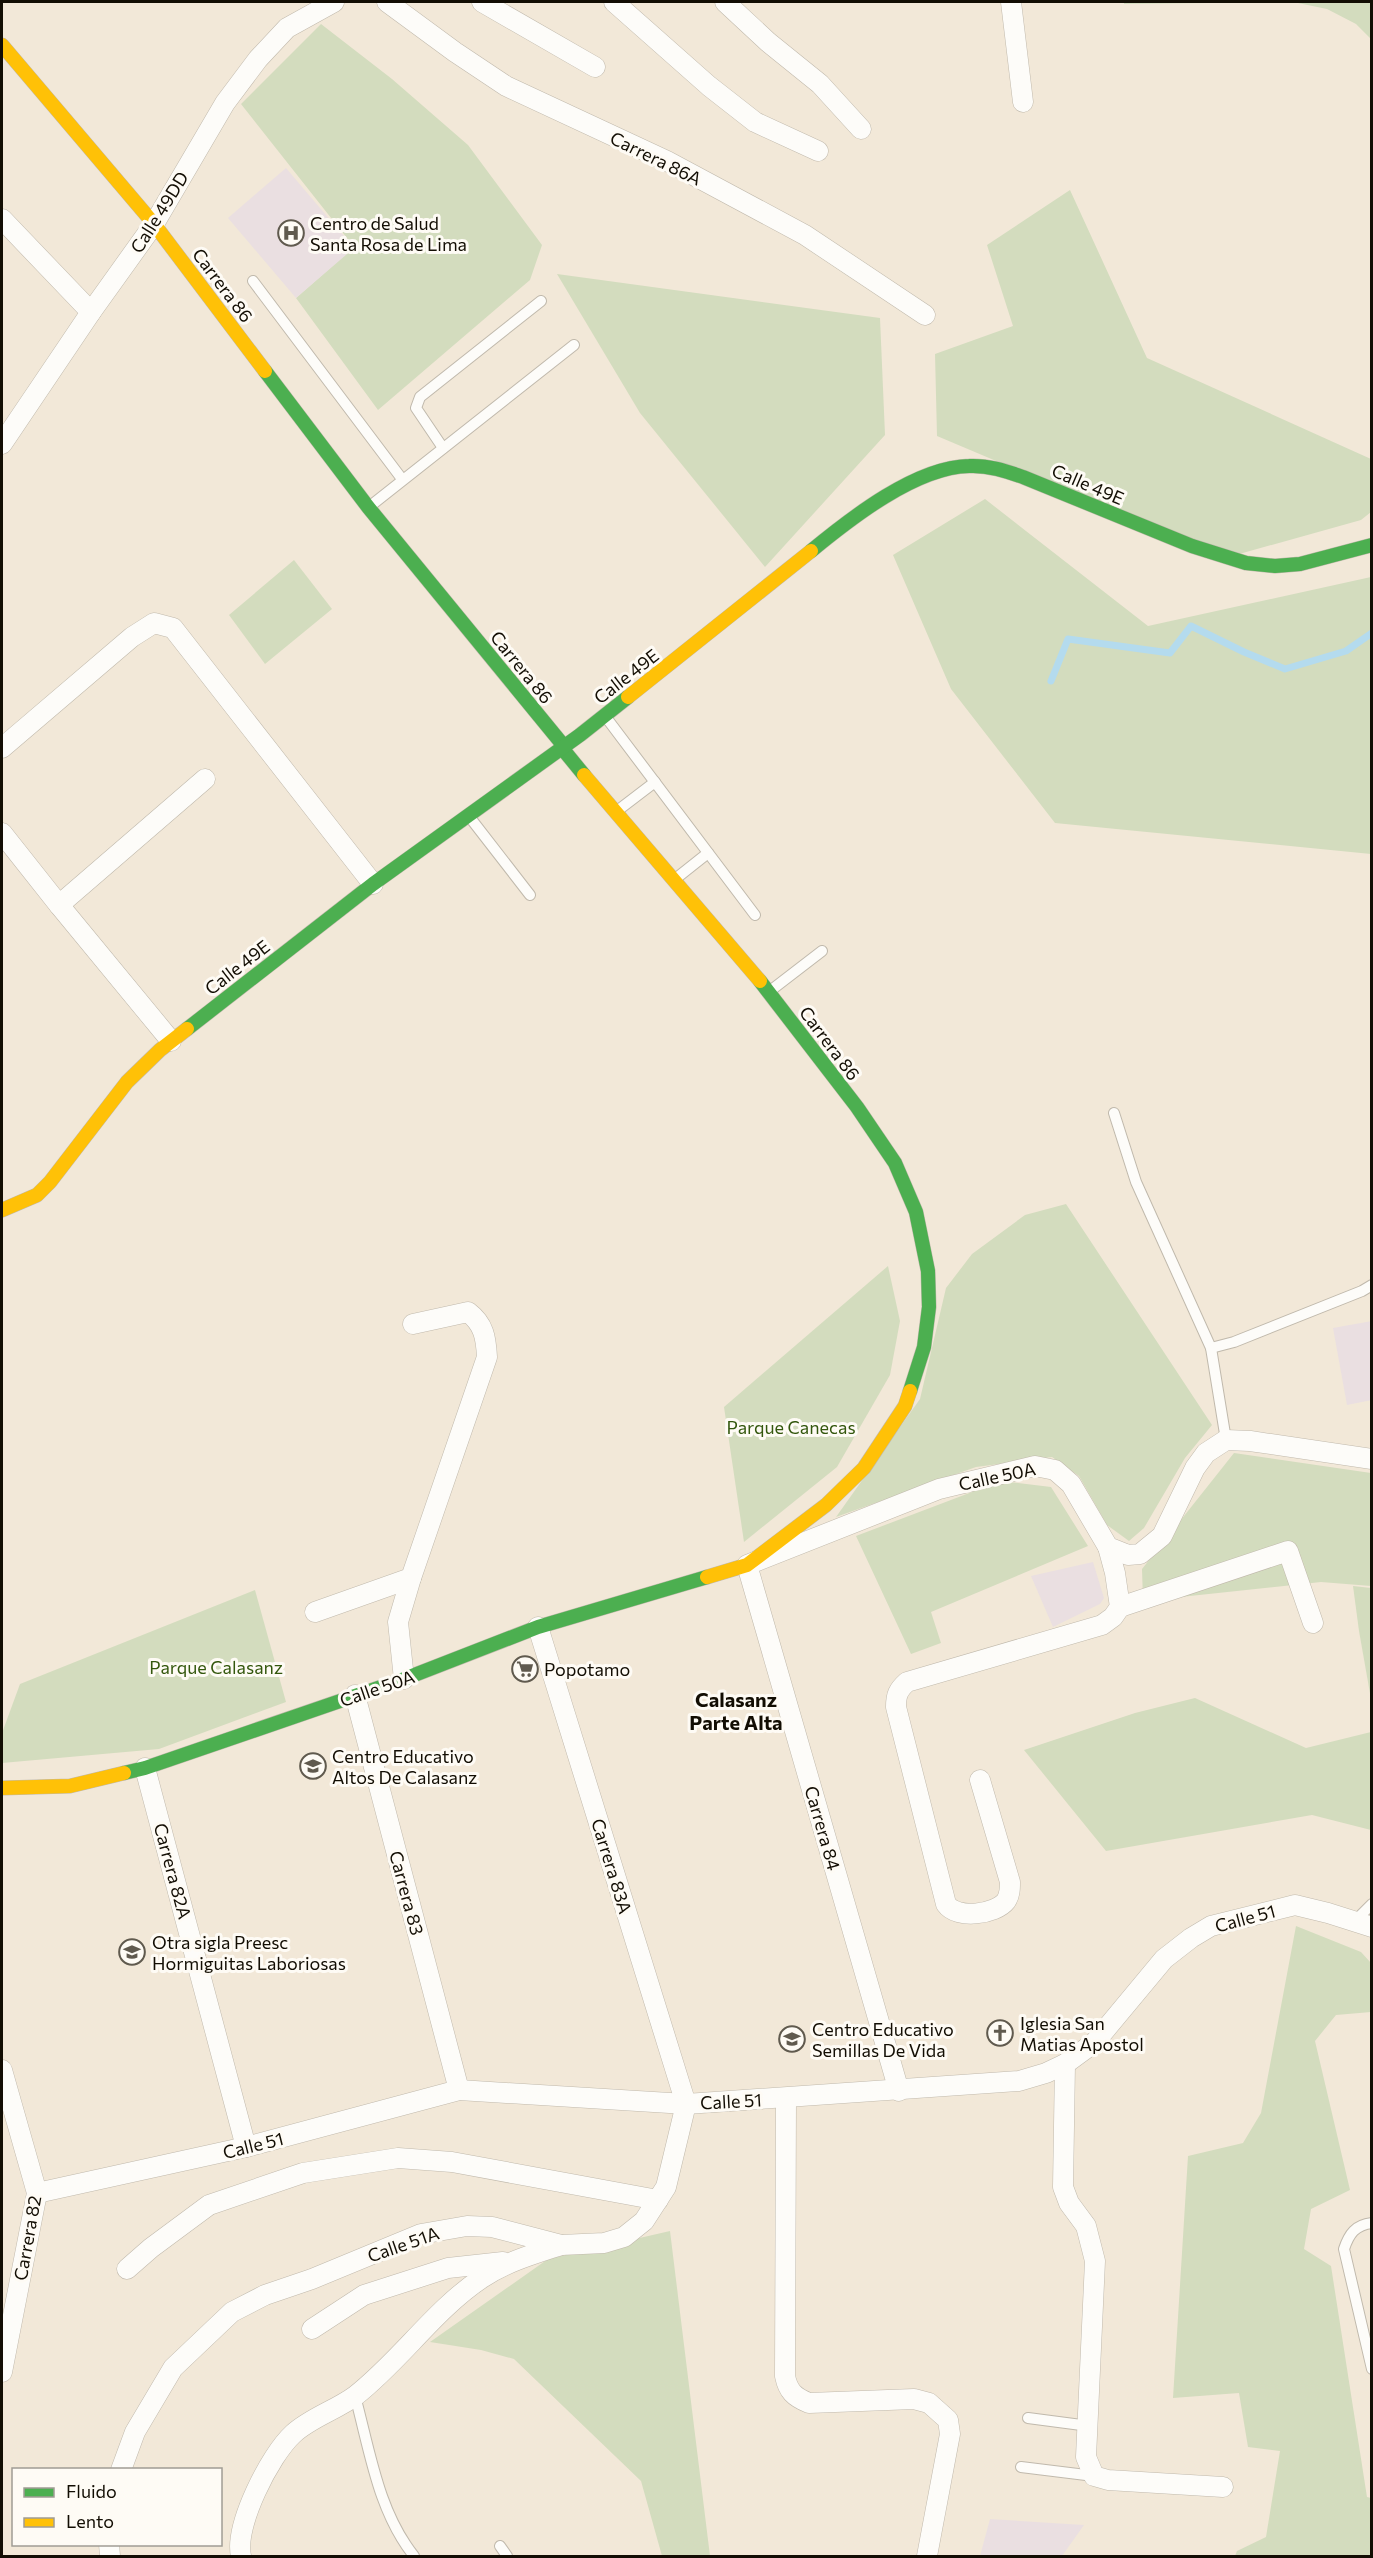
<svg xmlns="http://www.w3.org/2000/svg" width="1373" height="2558" font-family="Commissioner,sans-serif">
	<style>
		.green { fill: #d3dcbe }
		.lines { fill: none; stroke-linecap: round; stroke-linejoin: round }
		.stream { stroke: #b4dbee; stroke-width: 7 }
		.building { fill: #eadfe1 }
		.lane-casing { stroke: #c0b9ac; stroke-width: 12 }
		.street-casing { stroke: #c0b9ac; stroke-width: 21 }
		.fast-casing { stroke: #c0b9ac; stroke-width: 15 }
		.slow-casing { stroke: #c0b9ac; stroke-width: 15 }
		.lane { stroke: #fdfcf9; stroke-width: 10 }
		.street { stroke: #fdfcf9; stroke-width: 20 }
		.fast { stroke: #4caf50; stroke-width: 14 }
		.slow { stroke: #ffc107; stroke-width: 14 }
		.labels { text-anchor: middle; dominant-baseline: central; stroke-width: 6; stroke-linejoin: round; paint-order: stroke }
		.street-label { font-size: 18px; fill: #120d03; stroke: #fefbf5 }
		.poi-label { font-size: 18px; fill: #120d03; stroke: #fefbf5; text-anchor: start }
		.park-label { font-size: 18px; fill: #33570d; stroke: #fefbf5 }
		.neighbourhood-label { font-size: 20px; font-weight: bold; fill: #120d03; stroke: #fefbf5 }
	</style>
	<rect width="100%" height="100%" fill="#f2e8d8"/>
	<g class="green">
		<polygon points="1124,2 1371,2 1371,39 1356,24 1327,9 1293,2 1124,4"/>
		<polygon points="321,24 392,79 468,145 542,245 530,280 378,410 296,298 354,247 241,104"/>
		<polygon points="1070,190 1147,358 1371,459 1371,512 1361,520 1225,558 937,436 935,354 1013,326 987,245"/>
		<polygon points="557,274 880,318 885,435 765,567 640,413"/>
		<polygon points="985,499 1148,626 1371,577 1371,854 1055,823 951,689 893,555"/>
		<polygon points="294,560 332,609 265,664 229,615"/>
		<polygon points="1066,1204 1212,1425 1185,1458 1144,1528 1129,1541 1107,1525 1079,1476 1052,1457 976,1467 836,1517 920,1399 946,1288 972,1254 1025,1215"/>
		<polygon points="888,1266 900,1321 890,1375 837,1467 744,1542 724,1407"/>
		<polygon points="1234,1453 1371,1473 1371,1586 1321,1582 1143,1601 1142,1569"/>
		<polygon points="1001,1481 1051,1487 1088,1546 931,1612 941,1643 911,1654 856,1536"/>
		<polygon points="1353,1586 1371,1588 1371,1699 1359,1631"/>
		<polygon points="255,1590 286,1702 159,1749 2,1763 2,1733 20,1684"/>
		<polygon points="1195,1698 1306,1748 1371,1732 1371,1830 1312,1815 1106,1851 1024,1750 1135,1713"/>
		<polygon points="1296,1926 1361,1952 1371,1963 1371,2012 1336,2015 1315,2041 1350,2190 1311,2209 1304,2249 1331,2266 1367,2497 1371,2498 1371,2556 1235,2556 1237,2551 1266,2537 1280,2451 1248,2447 1239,2393 1173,2398 1188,2156 1243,2143 1261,2113"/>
		<polygon points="670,2231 710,2556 662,2556 641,2481 514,2359 481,2350 430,2342 548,2259"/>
	</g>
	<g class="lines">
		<polyline class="stream" points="1051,681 1068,639 1170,653 1191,626 1244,652 1285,669 1346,651 1372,633"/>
	</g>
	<g class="building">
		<polygon points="286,168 354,248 296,298 228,218"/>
		<polygon points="1372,1321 1372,1400 1347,1405 1333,1328"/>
		<polygon points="1093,1562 1104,1598 1100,1604 1053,1627 1031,1576"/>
		<polygon points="990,2519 1084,2525 1062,2556 980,2556"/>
	</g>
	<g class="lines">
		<g class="lane-casing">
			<g id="lane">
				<polyline points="253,281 402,479"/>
				<polyline points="443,448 416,408 420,397 541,301"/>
				<polyline points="369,507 574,345"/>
				<polyline points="605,716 755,915"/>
				<polyline points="617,811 655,782"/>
				<polyline points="468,815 530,895"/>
				<polyline points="674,880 708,853"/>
				<polyline points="770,991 822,951"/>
				<polyline points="1114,1113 1136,1182 1211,1348 1226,1440"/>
				<polyline points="1211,1348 1234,1342 1362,1291 1372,1285"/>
				<polyline points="1355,1921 1372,1904"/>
				<path d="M1372,2223C1355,2225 1349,2234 1344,2249L1372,2369"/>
				<path d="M355,2396C370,2451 378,2511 414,2556"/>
				<polyline points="1028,2418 1089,2426"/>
				<polyline points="1021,2467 1094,2476"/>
				<polyline points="500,2546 507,2556"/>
			</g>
		</g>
		<g class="street-casing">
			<g id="street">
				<polyline points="387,2 455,52 506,86 667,161 805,235 925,315"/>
				<polyline points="482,2 595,67"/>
				<polyline points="614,2 709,86 755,122 818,151"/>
				<polyline points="725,2 768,42 820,84 861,129"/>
				<polyline points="1011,2 1023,102"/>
				<polyline points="2,219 91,312"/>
				<polyline points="2,444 91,312 154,224 225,103 258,59 287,28 334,2"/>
				<polyline points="2,748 132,637 154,623 173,628 373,884"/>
				<polyline points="2,833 59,905"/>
				<polyline points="171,1041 59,905 205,779"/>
				<polyline points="1120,1607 1288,1551 1313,1623"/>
				<polyline points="315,1612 411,1578"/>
				<path d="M404,1679L398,1622L411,1578L487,1357C486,1338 484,1324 468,1312L413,1324"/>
				<polyline points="355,1695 459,2090"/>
				<polyline points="145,1768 246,2147"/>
				<path d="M980,1780L1010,1882C1010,1889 1010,1895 1006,1901C996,1914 957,1920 946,1904L896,1707C896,1695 898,1690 907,1682L1102,1625L1113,1617L1120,1607L1115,1573L1108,1547"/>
				<polyline points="1065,2064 1063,2187 1069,2203 1086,2226 1095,2261 1086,2457 1094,2476 1108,2480 1223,2487"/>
				<polyline points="2,2070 37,2193 2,2372"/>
				<polyline points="899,2091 747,1565 939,1489 1035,1466 1055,1470 1071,1484 1108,1547 1128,1555 1140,1554 1162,1536 1195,1468 1206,1453 1226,1440 1250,1441 1372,1459"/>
				<path d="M786,2098L785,2376C788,2391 794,2397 809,2403L914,2399L929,2403L948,2420L950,2434L927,2556"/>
				<polyline points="37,2193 246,2147 459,2090 686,2104 1019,2081 1046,2073 1065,2064 1095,2042 1164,1959 1191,1938 1211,1926 1295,1905 1328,1913 1372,1927"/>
				<polyline points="127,2269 151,2248 209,2205 303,2173 398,2158 452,2162 658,2200"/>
				<polyline points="312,2329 364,2295 448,2268 503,2262"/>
				<polyline points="121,2470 135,2432 173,2368 232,2312 265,2295 312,2279 421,2234 467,2226 492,2227 561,2245 604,2243 624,2237 644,2221 666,2187 686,2104 538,1627"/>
				<polyline points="109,2544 110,2556"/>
				<path d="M241,2556C234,2526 270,2455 293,2434C310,2418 336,2410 355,2396C401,2360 434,2310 482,2278C506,2262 534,2254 561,2245"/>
			</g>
		</g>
		<g class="fast-casing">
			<g id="fast">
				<polyline points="265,371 368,507 563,745 566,753 584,775"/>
				<path d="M811,551C851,518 916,467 969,466C988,465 1006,471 1023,477L1192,546L1246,563L1275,566L1300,564L1372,545"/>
				<polyline points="760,981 857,1107 895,1163 916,1212 928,1271 929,1307 924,1347 910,1391"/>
				<polyline points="187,1029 373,884 580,735 628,697"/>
				<polyline points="124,1773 145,1768 404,1679 538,1627 707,1577"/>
			</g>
		</g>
		<g class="slow-casing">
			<g id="slow">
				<polyline points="2,45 154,224 265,371"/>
				<polyline points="628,697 811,551"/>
				<polyline points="584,775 760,981"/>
				<polyline points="2,1210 37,1195 50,1182 127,1082 160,1050 187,1029"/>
				<polyline points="707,1577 747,1565 826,1505 864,1468 905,1406 910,1391"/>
				<polyline points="2,1788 70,1786 124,1773"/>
			</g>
		</g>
		<use href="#lane" class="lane"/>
		<use href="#street" class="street"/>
		<use href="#fast" class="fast"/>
		<use href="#slow" class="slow"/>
	</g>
	<defs>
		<g id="hospital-ring" transform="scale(1.35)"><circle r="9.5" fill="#fefbf5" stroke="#605a4e" stroke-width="1.5"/><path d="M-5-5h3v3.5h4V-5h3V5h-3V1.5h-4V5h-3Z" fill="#605a4e"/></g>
		<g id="supermarket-ring" transform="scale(1.35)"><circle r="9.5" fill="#fefbf5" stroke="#605a4e" stroke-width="1.5"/><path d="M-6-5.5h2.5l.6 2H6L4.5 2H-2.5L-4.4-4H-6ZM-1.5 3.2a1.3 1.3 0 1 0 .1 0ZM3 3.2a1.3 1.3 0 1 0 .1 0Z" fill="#605a4e"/></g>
		<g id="school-ring" transform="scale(1.35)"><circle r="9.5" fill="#fefbf5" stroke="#605a4e" stroke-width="1.5"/><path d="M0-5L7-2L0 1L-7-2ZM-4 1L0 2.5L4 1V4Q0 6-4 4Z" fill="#605a4e"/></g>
		<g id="church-ring" transform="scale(1.35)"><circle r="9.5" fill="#fefbf5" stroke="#605a4e" stroke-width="1.5"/><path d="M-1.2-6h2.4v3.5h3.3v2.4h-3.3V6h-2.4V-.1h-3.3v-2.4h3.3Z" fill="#605a4e"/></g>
	</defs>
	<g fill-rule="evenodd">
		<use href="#hospital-ring" x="291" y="233"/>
		<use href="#supermarket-ring" x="525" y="1669"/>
		<use href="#school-ring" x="313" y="1766"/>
		<use href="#school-ring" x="132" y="1952"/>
		<use href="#church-ring" x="1000" y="2033"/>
		<use href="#school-ring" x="792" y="2039"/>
	</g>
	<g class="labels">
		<g class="street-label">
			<text transform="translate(656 158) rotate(26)">Carrera 86A</text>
			<text transform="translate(159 212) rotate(-58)">Calle 49DD</text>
			<text transform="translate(223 285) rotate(53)">Carrera 86</text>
			<text transform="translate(1088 484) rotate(23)">Calle 49E</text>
			<text transform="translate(522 667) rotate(51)">Carrera 86</text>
			<text transform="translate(626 676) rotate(-38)">Calle 49E</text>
			<text transform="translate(237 967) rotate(-38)">Calle 49E</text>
			<text transform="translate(830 1043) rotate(53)">Carrera 86</text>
			<text transform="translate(997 1476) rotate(-12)">Calle 50A</text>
			<text transform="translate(377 1688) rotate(-19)">Calle 50A</text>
			<text transform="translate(823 1828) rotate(74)">Carrera 84</text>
			<text transform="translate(612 1866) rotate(73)">Carrera 83A</text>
			<text transform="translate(173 1871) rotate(75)">Carrera 82A</text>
			<text transform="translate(407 1893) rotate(75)">Carrera 83</text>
			<text transform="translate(1245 1918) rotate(-15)">Calle 51</text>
			<text transform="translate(731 2101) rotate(-3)">Calle 51</text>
			<text transform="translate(253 2145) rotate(-14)">Calle 51</text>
			<text transform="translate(27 2238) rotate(-80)">Carrera 82</text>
			<text transform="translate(403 2244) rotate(-19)">Calle 51A</text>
		</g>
		<g class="poi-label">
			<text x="310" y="223">Centro de Salud<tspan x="310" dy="21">Santa Rosa de Lima</tspan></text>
			<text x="544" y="1669">Popotamo</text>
			<text x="332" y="1756">Centro Educativo<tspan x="332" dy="21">Altos De Calasanz</tspan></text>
			<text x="152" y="1942">Otra sigla Preesc<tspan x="152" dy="21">Hormiguitas Laboriosas</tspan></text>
			<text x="1020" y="2023">Iglesia San<tspan x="1020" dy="21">Matias Apostol</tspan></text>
			<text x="812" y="2029">Centro Educativo<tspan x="812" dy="21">Semillas De Vida</tspan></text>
		</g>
		<g class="park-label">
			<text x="791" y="1427">Parque Canecas</text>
			<text x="216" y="1667">Parque Calasanz</text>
		</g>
		<g class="neighbourhood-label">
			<text x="736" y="1699">Calasanz<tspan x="736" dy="23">Parte Alta</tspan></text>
		</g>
	</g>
	<rect width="1373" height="2558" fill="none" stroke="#120d03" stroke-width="6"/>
	<rect x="12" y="2468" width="210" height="78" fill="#fefbf5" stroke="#a09c94" stroke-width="1.5"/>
	<rect x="24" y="2488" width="30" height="9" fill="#4caf50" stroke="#a09c94" stroke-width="1.5"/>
	<text x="66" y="2498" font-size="18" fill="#120d03">Fluido</text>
	<rect x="24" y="2518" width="30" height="9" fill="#ffc107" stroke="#a09c94" stroke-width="1.5"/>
	<text x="66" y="2528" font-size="18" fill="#120d03">Lento</text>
</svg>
